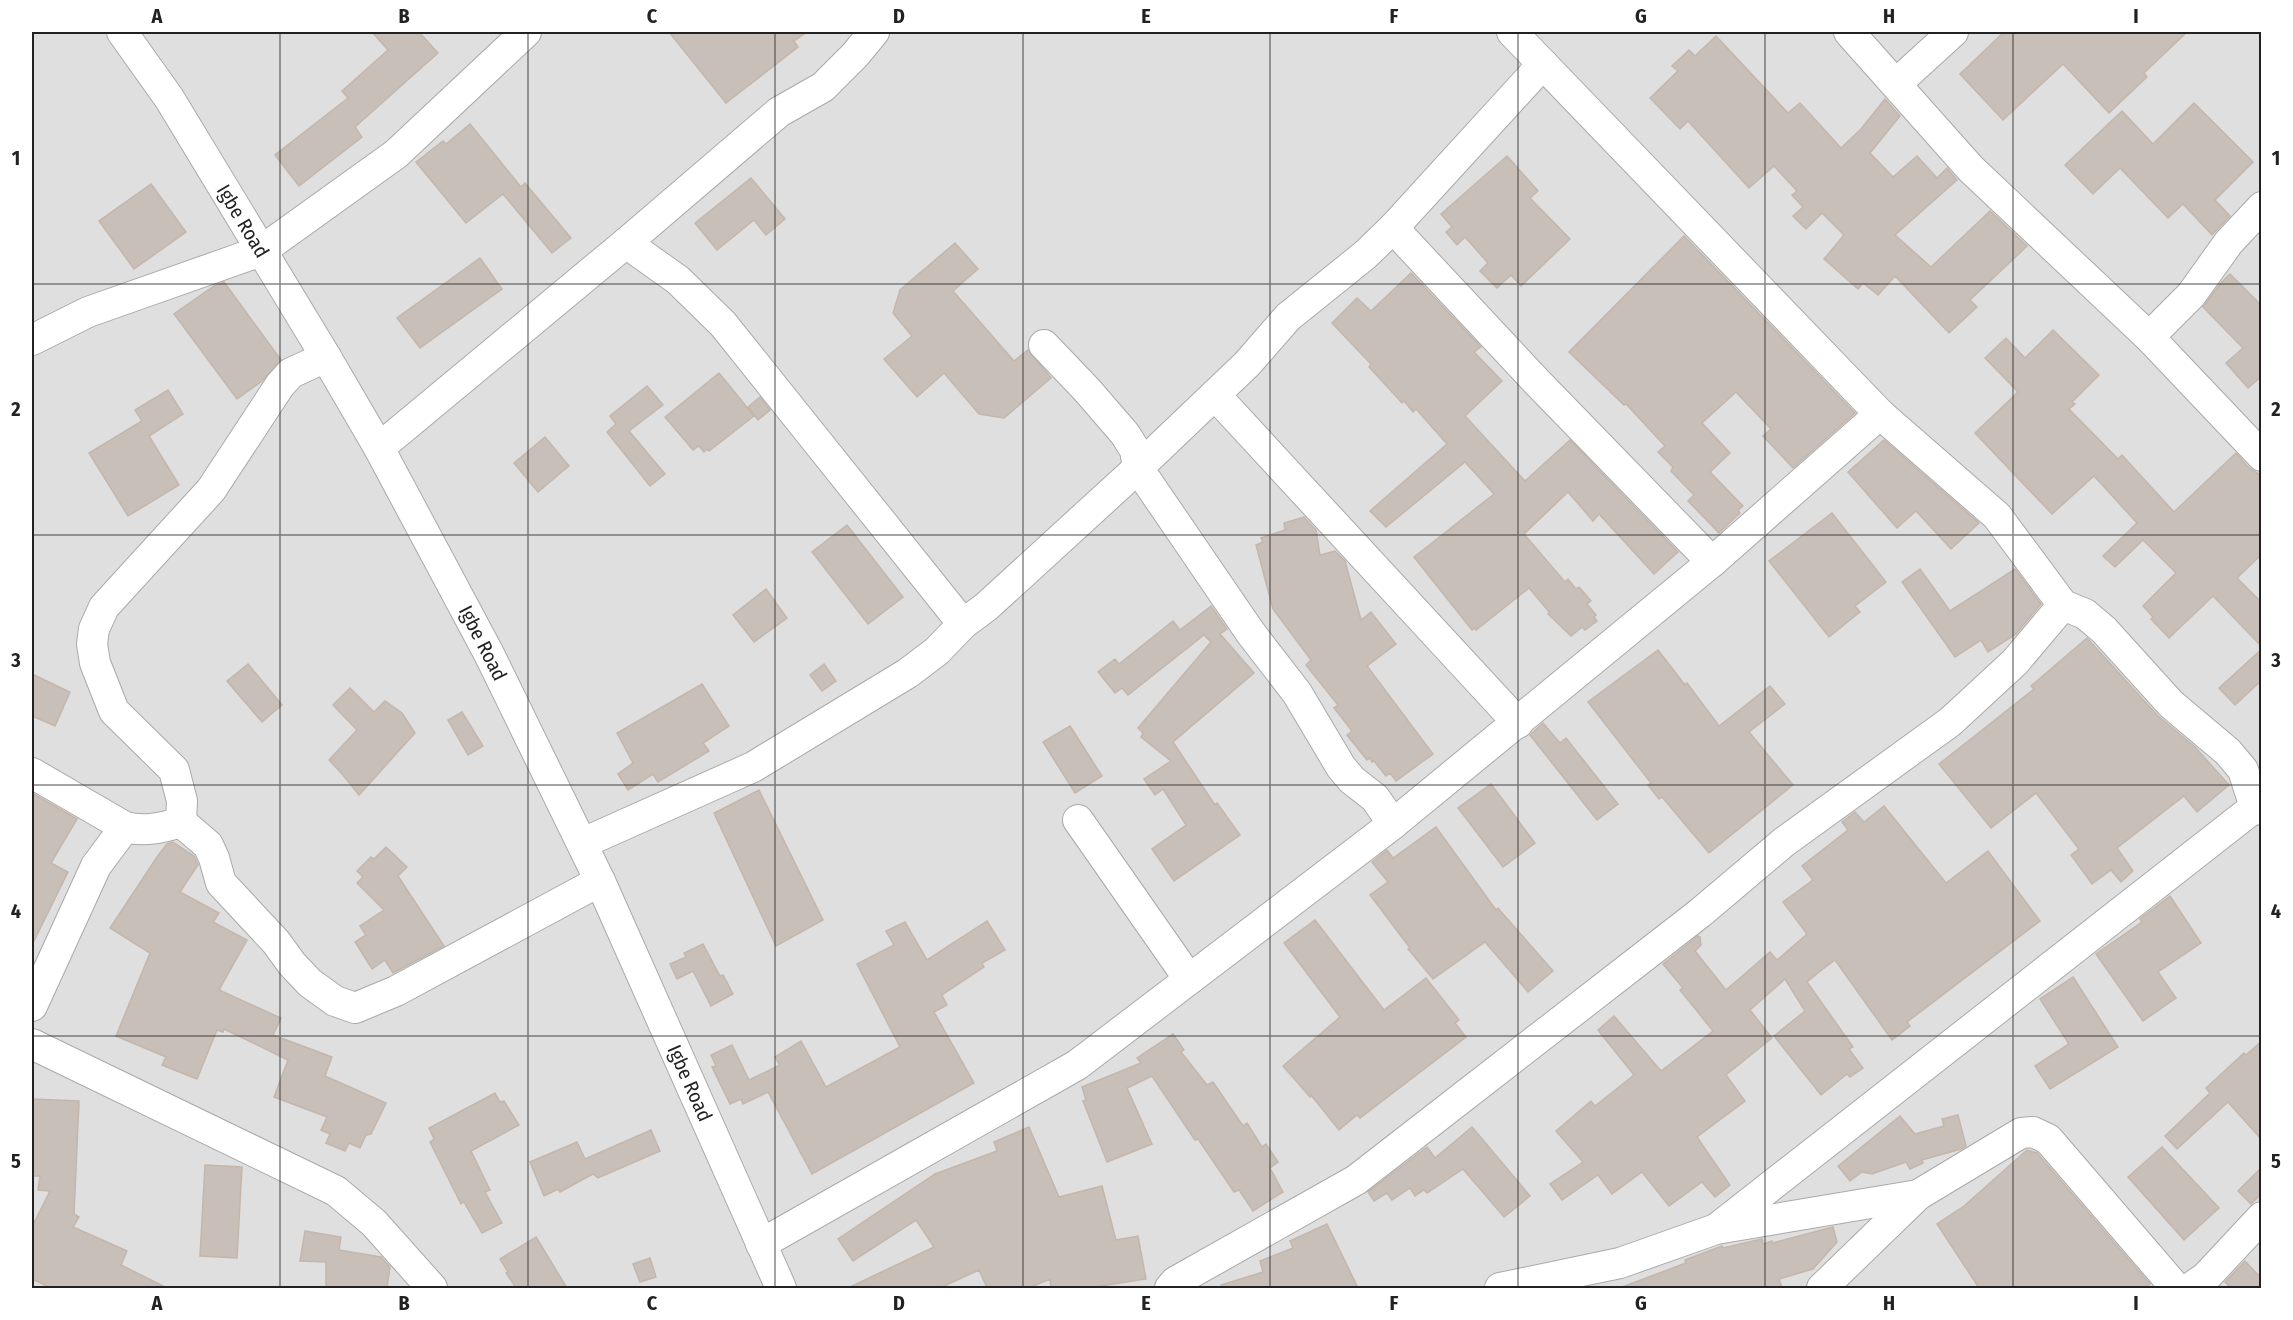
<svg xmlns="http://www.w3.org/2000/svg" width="2293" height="1320" font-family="'Fira Sans Condensed',sans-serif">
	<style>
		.residential { fill: #e0dfdf }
		.building { fill: #c7bfb8; stroke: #c4b6ab; stroke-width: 1.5 }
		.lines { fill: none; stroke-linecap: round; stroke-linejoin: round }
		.minor-casing { stroke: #a9a9a9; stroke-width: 32 }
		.minor { stroke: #fff; stroke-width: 30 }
		.grid { fill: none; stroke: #222; stroke-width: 1.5; stroke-opacity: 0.55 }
		.labels { text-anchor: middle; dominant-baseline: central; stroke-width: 4.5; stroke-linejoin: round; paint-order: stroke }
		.street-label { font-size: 20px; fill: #222; stroke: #fff }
		.neatline { fill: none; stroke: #222; stroke-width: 2 }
		.grid-label { font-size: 20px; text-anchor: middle; font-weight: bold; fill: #222 }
	</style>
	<rect width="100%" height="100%" fill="#f2efe9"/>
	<rect class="residential" x="32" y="32" width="2229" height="1256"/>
	<g class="building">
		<polygon points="372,32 419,32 438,53 355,127 362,137 299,186 275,155 348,98 342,91 388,50"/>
		<polygon points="669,32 807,32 794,41 798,47 726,103"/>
		<polygon points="2004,32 2187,32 2144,73 2147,77 2109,113 2063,64 2003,120 1960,74"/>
		<polygon points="1716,36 1788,113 1800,103 1841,148 1861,129 1885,99 1900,116 1870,153 1893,177 1917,156 1937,178 1947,168 1957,180 1895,235 1931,267 1990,211 2027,246 1970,300 1977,307 1949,333 1895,276 1878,295 1863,283 1858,289 1824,259 1844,235 1822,213 1806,229 1793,216 1803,207 1792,195 1797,191 1774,166 1749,188 1688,121 1680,129 1650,98 1678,71 1672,66 1689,50 1695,56"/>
		<polygon points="2194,103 2253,162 2215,200 2230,216 2212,235 2183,204 2168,218 2120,168 2093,194 2065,165 2122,111 2153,144"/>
		<polygon points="470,124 521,187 525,183 571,238 552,253 503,194 466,223 416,162 443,141 446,144"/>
		<polygon points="1507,156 1538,191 1530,198 1570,239 1521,286 1511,275 1497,288 1480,271 1488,263 1465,237 1457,245 1446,232 1452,227 1441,214"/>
		<polygon points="751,178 785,219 766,235 754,220 717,250 695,223"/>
		<polygon points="151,184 186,232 134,269 99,221"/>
		<polygon points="1684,236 1855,413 1793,468 1763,436 1771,429 1736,392 1702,423 1730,453 1710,472 1743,506 1738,510 1740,513 1719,533 1688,501 1694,495 1671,471 1673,467 1658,452 1665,446 1626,404 1624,405 1569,352"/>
		<polygon points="955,243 978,269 953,291 1014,361 1028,350 1051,378 1004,418 979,414 944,373 917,397 884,359 912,336 893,313 900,290"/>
		<polygon points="480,258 502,289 420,348 397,318"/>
		<polygon points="1411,273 1481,347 1474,352 1502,381 1465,416 1525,481 1570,440 1678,552 1654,574 1599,514 1593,521 1568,492 1524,534 1565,582 1568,579 1576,589 1579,587 1591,601 1587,604 1596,615 1594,617 1597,621 1585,630 1582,627 1571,636 1548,614 1550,613 1529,588 1476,630 1475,628 1472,630 1414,557 1494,494 1465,462 1386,527 1370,511 1447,444 1416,409 1413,412 1404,401 1402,403 1369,367 1371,364 1332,323 1357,298 1371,311"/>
		<polygon points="2230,274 2262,306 2262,376 2248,388 2226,363 2243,348 2203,307 2220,284"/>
		<polygon points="224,282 281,360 262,381 237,399 174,314 214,286"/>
		<polygon points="2053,330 2099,375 2072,402 2075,404 2069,409 2118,459 2122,455 2174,512 2236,453 2249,468 2262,476 2262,554 2237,578 2262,603 2262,647 2213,596 2169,638 2151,619 2153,617 2143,606 2176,573 2143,540 2115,567 2103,556 2137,523 2094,476 2052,514 1975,433 2018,392 1985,358 2006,338 2025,358"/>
		<polygon points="719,373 754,416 709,451 707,449 704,452 699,446 693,450 665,417"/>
		<polygon points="647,386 663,405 629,431 665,474 650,486 607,432 616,424 610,416"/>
		<polygon points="168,390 183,414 149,436 179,485 128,516 89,453 142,421 135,410"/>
		<polygon points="760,397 770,410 758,420 748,407"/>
		<polygon points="545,437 569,466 538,492 514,463"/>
		<polygon points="1884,440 1979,523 1951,549 1916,511 1897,528 1848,472"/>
		<polygon points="1832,513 1886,582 1855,606 1860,612 1829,637 1769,561"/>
		<polygon points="1304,517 1316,530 1320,555 1335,551 1345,561 1361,620 1371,612 1396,644 1367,666 1433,754 1396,781 1390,773 1386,776 1374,761 1372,762 1370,758 1367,760 1347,735 1352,731 1334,708 1338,705 1306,665 1311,660 1273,609 1256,545 1263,542 1261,538 1285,530 1284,523"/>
		<polygon points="847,525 903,597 868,624 812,552"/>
		<polygon points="1920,569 1950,611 2015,569 2041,604 2016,634 1988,652 1981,640 1955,657 1902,582"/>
		<polygon points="766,589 787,618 754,642 733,615"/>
		<polygon points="1211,606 1227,629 1220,634 1254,673 1173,742 1215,805 1217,803 1240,835 1174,881 1152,849 1186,825 1163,789 1155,795 1144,779 1171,761 1141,737 1143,733 1138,728 1211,642 1204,635 1128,695 1122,688 1115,693 1098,672 1115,659 1119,664 1173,621 1180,630"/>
		<polygon points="2087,638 2158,716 2195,747 2229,785 2197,812 2184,796 2117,848 2133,871 2121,882 2111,870 2092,884 2071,855 2079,849 2036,793 1991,828 1939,764 2034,689 2031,686"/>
		<polygon points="2262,649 2262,680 2235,705 2219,688"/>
		<polygon points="1658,650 1685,685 1687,683 1719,726 1770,686 1785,704 1749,732 1793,785 1709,853 1662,797 1659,799 1648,785 1651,783 1588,702"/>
		<polygon points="248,664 282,705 262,722 227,681"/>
		<polygon points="824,664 836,681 822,691 810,675"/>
		<polygon points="32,674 70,692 55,726 32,716"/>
		<polygon points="702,684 729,726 703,743 709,751 658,782 653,774 628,790 618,774 633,763 617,733"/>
		<polygon points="350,688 374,712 385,701 402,713 415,733 359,795 343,775 329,760 357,730 333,705"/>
		<polygon points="462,712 483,746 468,755 448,720"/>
		<polygon points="1543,723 1560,743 1566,738 1618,804 1597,820 1530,735"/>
		<polygon points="1070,726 1102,776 1075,793 1043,742"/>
		<polygon points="1491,784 1535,843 1503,867 1458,808"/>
		<polygon points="759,790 823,920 776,946 714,813"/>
		<polygon points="32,793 77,819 51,863 68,872 32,945"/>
		<polygon points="1884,806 1946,883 1988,851 2040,921 1907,1022 1910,1026 1892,1040 1835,960 1819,972 1807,982 1853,1047 1849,1049 1863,1068 1850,1077 1847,1074 1821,1095 1774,1036 1805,1011 1785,979 1750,1010 1772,1038 1726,1075 1745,1101 1697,1137 1730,1185 1715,1197 1702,1182 1669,1206 1642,1172 1612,1194 1598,1175 1562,1200 1550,1184 1583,1162 1556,1131 1591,1101 1595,1106 1634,1075 1598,1030 1614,1016 1661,1071 1713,1031 1680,990 1683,988 1663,964 1698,936 1700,937 1701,945 1695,951 1726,990 1770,952 1777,960 1807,934 1783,902 1813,880 1802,866 1848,830 1842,822 1855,812 1864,822"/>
		<polygon points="1436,827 1496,910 1498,908 1553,971 1528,992 1485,942 1433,979 1408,949 1410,948 1370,895 1388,882 1372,862 1387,850 1393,858"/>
		<polygon points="173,842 194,856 198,865 180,892 219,913 213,922 247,940 219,990 281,1018 273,1035 332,1057 325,1076 386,1103 371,1134 366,1135 360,1148 349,1143 345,1151 326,1143 330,1134 321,1130 327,1117 274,1097 288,1060 224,1029 223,1032 217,1030 197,1079 162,1065 166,1057 116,1036 150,953 110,928 157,857 167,844"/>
		<polygon points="386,847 407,867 398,876 444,946 393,973 385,960 372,969 355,942 366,935 360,926 384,910 357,883 363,877 357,871 371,857 374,859"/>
		<polygon points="2170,896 2201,943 2158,972 2176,998 2143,1021 2096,954 2142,922 2140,919"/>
		<polygon points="1315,920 1384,1010 1426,978 1459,1020 1455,1023 1466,1037 1360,1118 1357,1115 1339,1130 1311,1095 1310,1097 1283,1066 1340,1017 1284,943"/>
		<polygon points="987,921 1005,950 982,963 984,967 942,995 947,1005 934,1012 974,1083 812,1174 768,1092 743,1104 741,1099 730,1104 712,1067 716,1066 711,1055 732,1045 749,1080 780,1065 775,1057 801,1041 826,1087 900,1047 857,964 894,945 886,931 905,922 927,960"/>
		<polygon points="703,944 720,976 723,975 733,994 711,1006 693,971 677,979 670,964 686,957 684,953"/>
		<polygon points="2073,977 2118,1047 2050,1089 2035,1066 2069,1044 2040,999"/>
		<polygon points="1173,1034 1184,1050 1181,1052 1207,1085 1213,1082 1243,1126 1247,1123 1262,1147 1266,1144 1278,1162 1270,1168 1283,1192 1253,1211 1239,1190 1234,1192 1198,1139 1195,1140 1152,1076 1127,1088 1152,1144 1107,1162 1083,1101 1086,1100 1082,1087 1141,1063 1137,1058"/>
		<polygon points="2262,1041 2262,1140 2228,1102 2177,1149 2165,1136 2210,1093 2206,1088 2244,1053 2246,1055"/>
		<polygon points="495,1093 500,1102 504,1101 519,1125 471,1151 490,1190 485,1192 502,1223 482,1233 464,1202 461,1204 430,1142 434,1139 429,1128"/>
		<polygon points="32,1099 79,1101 74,1214 79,1217 73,1227 127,1251 121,1265 167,1288 51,1288 32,1279 32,1227 50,1191 38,1190 40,1176 32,1176"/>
		<polygon points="1958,1115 1966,1146 1961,1149 1922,1160 1923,1163 1910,1169 1906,1162 1872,1174 1862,1172 1850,1181 1838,1166 1900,1116 1915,1134 1944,1126 1942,1119"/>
		<polygon points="1029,1127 1059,1197 1102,1186 1116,1240 1138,1236 1146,1279 1089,1288 1051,1288 1050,1279 1028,1288 987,1288 979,1270 940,1288 848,1288 934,1247 916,1220 853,1261 838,1239 935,1174 997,1151 994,1142"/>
		<polygon points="1472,1127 1530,1196 1504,1217 1463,1169 1427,1193 1424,1190 1415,1196 1410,1188 1392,1200 1387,1193 1374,1201 1368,1192 1427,1147 1435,1158"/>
		<polygon points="651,1130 660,1151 598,1178 593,1174 560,1192 558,1189 544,1196 530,1162 577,1142 585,1159"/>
		<polygon points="2162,1147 2219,1208 2184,1240 2128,1177"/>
		<polygon points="2027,1150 2037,1153 2150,1284 2145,1288 1979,1288 1937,1224 1964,1206"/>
		<polygon points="205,1165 242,1167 237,1258 200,1256"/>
		<polygon points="2262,1167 2262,1193 2251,1204 2238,1191"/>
		<polygon points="1327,1224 1358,1288 1222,1288 1221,1285 1263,1272 1260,1261 1293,1248 1290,1241"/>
		<polygon points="1833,1227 1837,1242 1813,1269 1779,1279 1782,1288 1622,1288 1622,1287 1686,1263 1685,1260 1722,1246 1723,1248 1762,1239 1763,1244 1772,1241 1772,1243"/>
		<polygon points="305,1231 341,1237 339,1250 381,1257 390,1267 387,1288 326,1288 326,1262 300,1261"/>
		<polygon points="536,1237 567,1288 516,1288 506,1273 508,1272 500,1259"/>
		<polygon points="650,1258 656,1277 640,1282 633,1264"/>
		<polygon points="2245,1261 2262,1279 2262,1288 2231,1288 2225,1282"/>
	</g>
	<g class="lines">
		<g class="minor-casing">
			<g id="minor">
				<polyline points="122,32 169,98 326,357 379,448 489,654 600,881 781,1288"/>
				<polyline points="1512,32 1880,414 1997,516 2063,605 2085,614 2104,630 2171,704 2228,752 2243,770 2255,807 2262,810"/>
				<polyline points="1849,32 1971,169 2149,337 2262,456"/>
				<polyline points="1896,84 1953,32"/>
				<polyline points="1393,228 1537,382 1712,562"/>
				<polyline points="626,243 678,280 723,324 963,624"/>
				<polyline points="2149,337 2191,295 2229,242 2262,207"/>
				<polyline points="32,340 88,312 261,251 396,154 526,32"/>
				<polyline points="1044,345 1087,390 1125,434 1135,450 1138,468 1250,632 1297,693 1341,767 1352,780 1375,798 1393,824"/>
				<polyline points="1215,395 1518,723"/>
				<polyline points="379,448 626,243 779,112 823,87 855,55 874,32"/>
				<path d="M32,773L125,827C144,832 162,828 181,822L208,845L214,858L221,883L276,942L292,964L310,983L335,1001L355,1008L396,991L600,881"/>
				<polyline points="1078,820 1189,979"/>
				<polyline points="181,822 182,801 174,770 114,711 95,663 92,644 94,629 104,607 211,490 280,385 291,373 326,357"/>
				<polyline points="583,843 753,767 908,673 937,651 963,624 986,607 1138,468 1247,364 1288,317 1365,255 1393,228 1543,64"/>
				<polyline points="32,1006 96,866 125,827"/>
				<polyline points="32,1044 336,1191 374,1223 432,1288"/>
				<polyline points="1716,1229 2255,807"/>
				<polyline points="761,1244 1077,1065 1393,824 1712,562 1880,414"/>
				<polyline points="1170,1288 1175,1282 1356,1180 1700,913 1784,842 1950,722 2015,662 2063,605"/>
				<polyline points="1500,1288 1620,1263 1716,1229 1918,1195"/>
				<polyline points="1822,1288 1918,1195 2021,1133 2033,1132 2048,1139 2176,1288"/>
				<polyline points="2190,1288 2206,1277 2262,1217"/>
			</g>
		</g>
		<use href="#minor" class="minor"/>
	</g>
	<path class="grid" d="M280,32V1288M528,32V1288M775,32V1288M1023,32V1288M1270,32V1288M1518,32V1288M1765,32V1288M2013,32V1288M32,284H2262M32,535H2262M32,785H2262M32,1036H2262"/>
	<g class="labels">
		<g class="street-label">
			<text transform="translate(243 221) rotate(59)">Igbe Road</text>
			<text transform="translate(483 643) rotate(63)">Igbe Road</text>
			<text transform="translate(690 1083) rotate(66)">Igbe Road</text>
		</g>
	</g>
	<rect width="2293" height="1320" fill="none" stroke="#ffffff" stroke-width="66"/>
	<rect x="33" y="33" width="2227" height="1254" class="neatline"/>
	<g class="grid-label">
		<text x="157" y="23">A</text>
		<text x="404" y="23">B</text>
		<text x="652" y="23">C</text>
		<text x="899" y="23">D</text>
		<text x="1146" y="23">E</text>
		<text x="1394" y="23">F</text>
		<text x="1641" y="23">G</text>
		<text x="1889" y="23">H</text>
		<text x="2136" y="23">I</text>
		<text x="16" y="165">1</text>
		<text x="2276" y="165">1</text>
		<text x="16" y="416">2</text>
		<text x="2276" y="416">2</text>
		<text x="16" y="667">3</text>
		<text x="2276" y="667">3</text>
		<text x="16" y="918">4</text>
		<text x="2276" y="918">4</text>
		<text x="16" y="1168">5</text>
		<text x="2276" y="1168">5</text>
		<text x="157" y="1310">A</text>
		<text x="404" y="1310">B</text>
		<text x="652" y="1310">C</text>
		<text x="899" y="1310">D</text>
		<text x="1146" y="1310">E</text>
		<text x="1394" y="1310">F</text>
		<text x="1641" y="1310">G</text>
		<text x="1889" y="1310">H</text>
		<text x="2136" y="1310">I</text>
	</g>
</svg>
